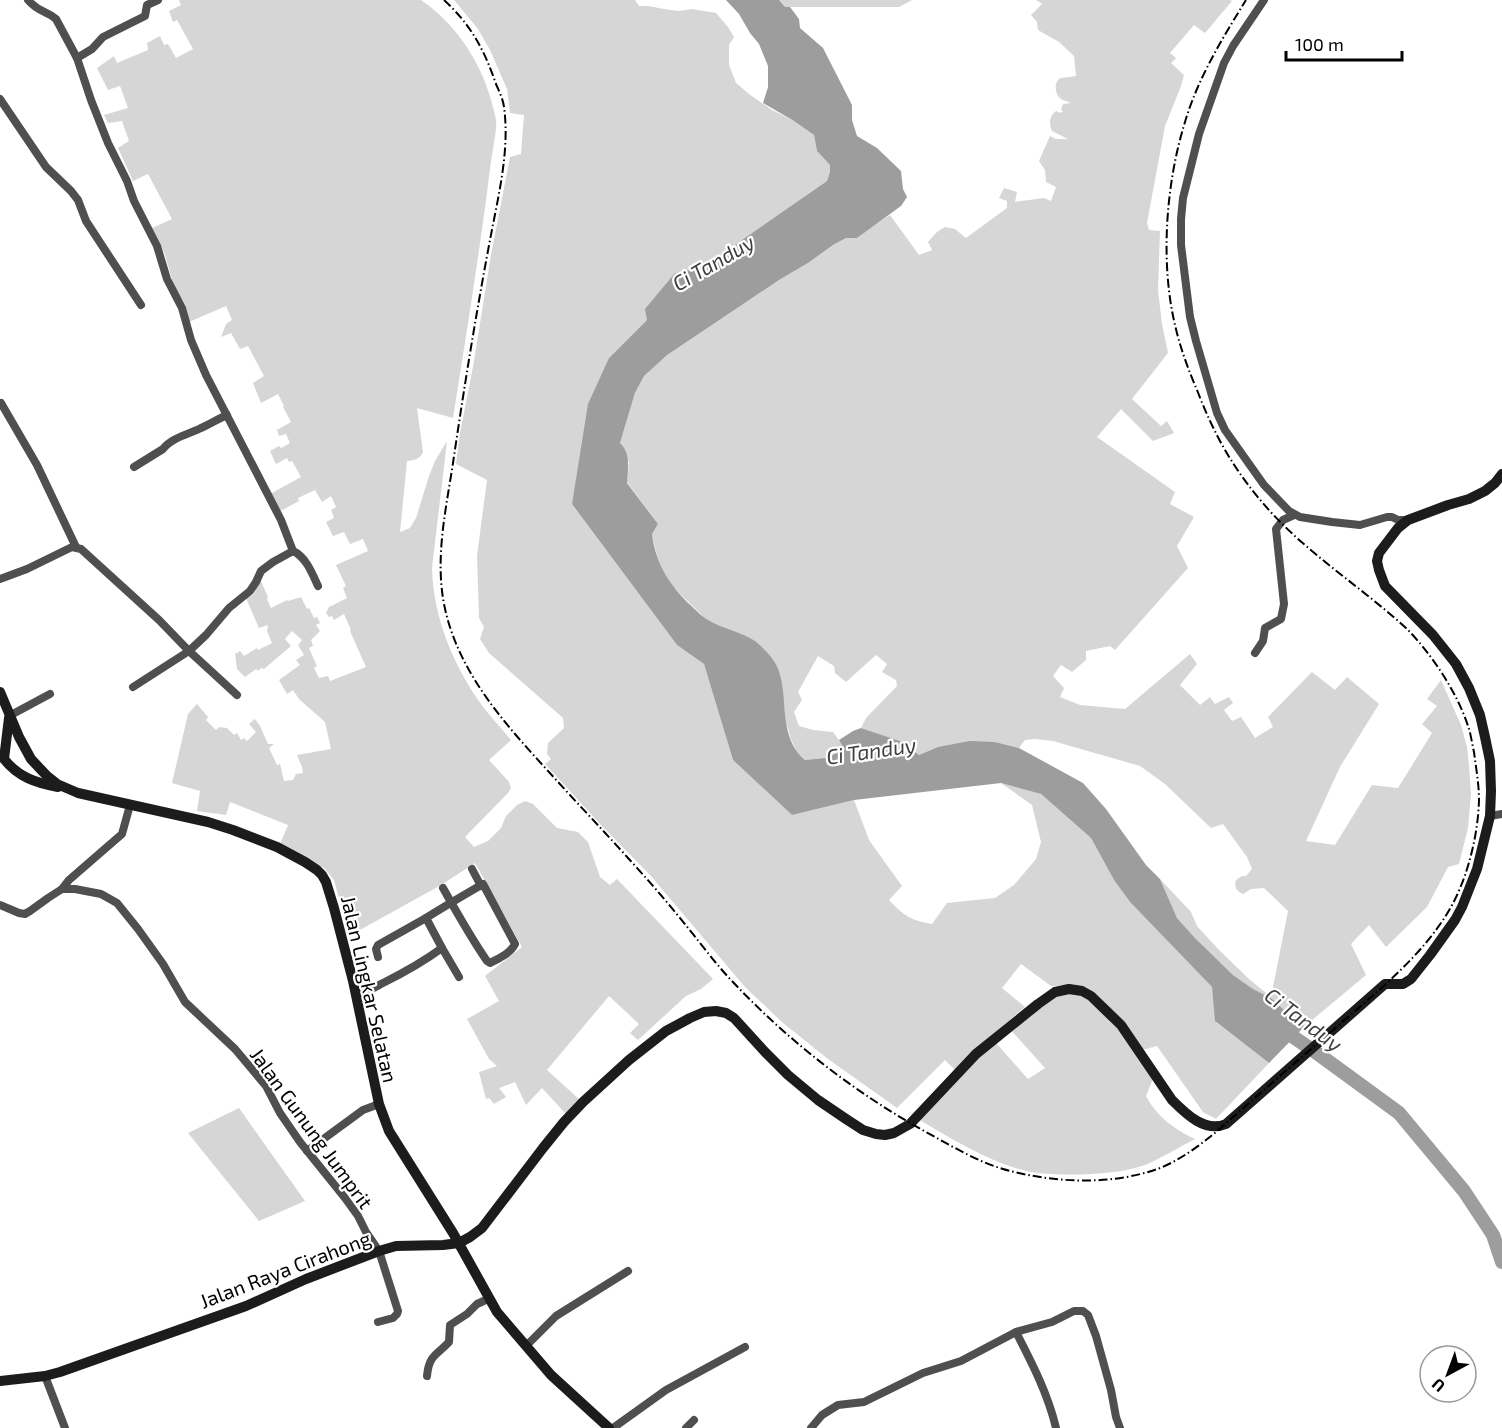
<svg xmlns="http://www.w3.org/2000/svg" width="1502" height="1428" font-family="'Exo 2',sans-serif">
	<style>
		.green { fill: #d6d6d6 }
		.water { fill: #9d9d9d }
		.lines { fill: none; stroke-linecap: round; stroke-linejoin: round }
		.river { stroke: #9d9d9d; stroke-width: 14 }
		.street { stroke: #4f4f4f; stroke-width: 8 }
		.secondary { stroke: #1c1c1c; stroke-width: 10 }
		.rail { stroke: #000; stroke-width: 2; stroke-dasharray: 9 3 1.5 3; stroke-linecap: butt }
		.labels { text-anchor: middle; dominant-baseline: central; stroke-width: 4.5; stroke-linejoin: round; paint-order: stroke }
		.street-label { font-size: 20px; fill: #000; stroke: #fff }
		.water-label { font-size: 21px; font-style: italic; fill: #3e3e3e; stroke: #fff }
	</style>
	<rect width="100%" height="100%" fill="#fff"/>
	<g class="green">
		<path d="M179,0H421C461,27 487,72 496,120C497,128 495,135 494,143C491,159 489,176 487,193C477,268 465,343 453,418L417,408L423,452C419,460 414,460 407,461L400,532L410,528L416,518L429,476L435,461L447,441L432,568C433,616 453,665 481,704C490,716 501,728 511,740L489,760L509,782L511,788L508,793L465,837L474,847L488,841L501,828L506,816L517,805L525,801L533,804L557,828L578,832L588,842L600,877L610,885L617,879L713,979L701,989L686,996L638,1040L630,1033L639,1024L609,996L547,1070L580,1100L566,1114L542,1088L526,1105L515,1082L499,1088L506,1097L494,1104L489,1098L486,1099L479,1072L497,1066L489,1059L467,1019L499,1001L485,976L522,947L475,863L441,885L349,936L334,880L324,868L280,844L288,825L230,802L226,815L197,811L200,791L172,783L188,714L197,704L208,717L206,720L216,730L219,727L227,728L234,735L237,733L241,740L244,738L247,741L256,732L249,724L255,719L260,726L268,744H274L269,748L277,765L280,764L284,781L293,780L296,774L303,773L302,767L297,755L331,749L325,722L299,699L293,690L287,694L279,680L300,665L296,660L304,655L298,645L302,640L292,631L285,639L291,646L264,669L261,668L258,671L256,669L245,677L237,669L235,654L240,651L244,656L257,648L258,650L272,643L267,631L268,625L259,628L246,598L254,594L260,579L268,597L267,599L271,608L287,600L288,601L301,597L307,609L309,608L314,618L317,617L320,623L316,625L320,631L311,640L313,646L309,648L317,666L314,668L319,678L328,676L330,681L366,667L350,631L351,630L344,614L334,620L332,616L329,617L326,613L329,607L347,598L343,588L346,586L336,565L368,551L363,539L350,544L344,532L333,536L326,522L334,518L331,510L336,507L331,496L322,502L315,490L298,498L299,501L279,512L270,494L301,477L292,461L289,462L287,458L276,464L270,451L279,446L281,448L290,443L286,434L279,436L277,430L291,422L283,407L284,406L278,394L261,403L253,383L264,376L248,346L240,349L231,333L221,337L226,324L232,320L226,306L189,322L185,304L174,286L165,255L152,228L172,219L148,174L133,181L118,148L129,141L122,121L108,123L104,115L128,108L120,86L108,90L97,68L114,56L117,63L148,50L147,43L160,36L164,45L168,44L176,58L193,49L177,20L173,22L169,11L181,5Z"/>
		<path d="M454,0H635L639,6H648L664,9L679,11L692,9L716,13L728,27L734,37L729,45V65L736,83L749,94L772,110L794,121L814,135L817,151L830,165V172L827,181L703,267L675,273L647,320L609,358L572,504L677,645L704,664L733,760L792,815L854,800L869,840L902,886L889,900C904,916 910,920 932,924L947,903L995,898L1014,885L1036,859L1041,842L1032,805L1001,783L1041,794L1091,838L1114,880L1130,902L1212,987L1216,1022L1269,1063L1216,1119L1203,1112L1157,1046L1142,1050L1072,985L1051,986L1021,964L1002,988L1025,1007L977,1048L955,1070L945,1060L897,1108L828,1059L783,1023L745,987L650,875L601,825L545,764L551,759L547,754L548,743L564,728L563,718L489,653L480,639L484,627L479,618L477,556L487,480L456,464L460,433L473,367L491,255L510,157L521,154L524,115L510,113L507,89L490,50L478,29Z"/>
		<polygon points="779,0 912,0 899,7 785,7"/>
		<path d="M1036,0H1230L1232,1L1205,33L1194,25L1170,53L1176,58L1171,63L1184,75L1181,86L1165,126L1147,223L1149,230L1160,231L1158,290L1162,324L1168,353L1132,399L1161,426L1167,421L1174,433L1153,441L1121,409L1097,437L1175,492L1170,504L1194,517L1177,546L1188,568L1115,650L1110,646L1086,651V660L1072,672L1061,665L1053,676L1064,688L1060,697L1080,705L1125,709L1190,654L1197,664L1180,685L1200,705L1210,697L1215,704L1229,697L1233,703L1224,710L1232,721L1241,717L1255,738L1273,727L1268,717L1312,672L1335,690L1347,677L1379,704L1340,767L1306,841L1335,845L1372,785L1398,788L1432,733L1422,724L1437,706L1427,699L1441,680L1461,725L1467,747L1469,766L1471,794L1468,828L1459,864L1448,867L1427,907L1386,947L1369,925L1351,944L1366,975L1305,1026L1294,1019L1271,998L1253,989L1233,975L1195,938L1177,918L1160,879L1191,912L1197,926L1219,950L1249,979L1271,997L1288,911L1264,888L1251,889L1243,894C1236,891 1234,887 1236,880L1242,876H1246L1252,869L1247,857L1223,824L1211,828L1165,784L1140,766L1053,741L1035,739L1025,740L1019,748L995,742L938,747L919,755L903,742L861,728L866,718L897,686L896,680L882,672L887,664L876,655L846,682L835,673L834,666L818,656L798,692L802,700L794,712L799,726L813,730L833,732L846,750L825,758L805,760L797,752L791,739L786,722L781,681L730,630L707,620L673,587L662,570L657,556L652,534L658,524L627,482L629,463L620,443L635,393L644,376L667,354L779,280L808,263L833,245L846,238H857L870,228L890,215L919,255L932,250L928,242L937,232L945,227L955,229L966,238L1007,208V201L999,198L1004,188L1017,192L1015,202L1044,198L1051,201L1056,187L1046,182L1045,170L1039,161L1050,136L1056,139H1068L1052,131C1049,124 1049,116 1056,111L1061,113L1063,111L1061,110L1063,104L1071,103C1067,101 1060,100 1058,96C1055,91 1054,81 1061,78C1065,77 1072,77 1076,76L1074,56L1059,42L1038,30L1037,22L1031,15L1042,4Z"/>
		<path d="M1070,992L1089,999L1118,1028L1154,1076L1146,1096C1157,1117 1174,1129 1195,1139C1179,1147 1162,1158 1145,1165C1128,1171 1109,1173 1091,1174C1071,1175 1051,1175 1031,1172C994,1165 950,1138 918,1119L966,1069L996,1043L1028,1079L1045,1068L1010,1029L1055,994Z"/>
		<polygon points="239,1108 305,1201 259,1221 188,1133"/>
	</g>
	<path class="water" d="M726,0H779L785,7H790L799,19L800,28L823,48L852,105V120L857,136L877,148L901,171L903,189L907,197L901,206L857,238H846L833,245L808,263L779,280L667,355L644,376L635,393L620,443C631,454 628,468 627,483L658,524L652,534C656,563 667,581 687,602C694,608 701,616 708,620C721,628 744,633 755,641C760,645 767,652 771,657C794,685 773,732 805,760L825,758L845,750L839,740L853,731L861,728L903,742L919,755L938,747L970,741L995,742L1019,748L1083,783L1106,809L1146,865L1160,879L1177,918L1195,938L1233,975L1253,989L1271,998L1294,1019L1305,1026L1269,1063L1215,1021L1212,987L1130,902L1114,880L1091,838L1041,794L1001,783L854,800L792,815L733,760L704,664L677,645L572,504L588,404L609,358L647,320L645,309L675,273L703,267L827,181L830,172V165L817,151L814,135L794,121L763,103L768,87V66L759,44L750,33L739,14Z"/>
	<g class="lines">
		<polyline class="river" points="1279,1027 1321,1056 1399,1113 1464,1191 1493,1235 1502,1262"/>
		<g class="street">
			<path d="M28,0C39,13 46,10 56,19L77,58L91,100L108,143L127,181L134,201L157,246L167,279L182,308L191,340L206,375L281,520L293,551L273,562L261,571L256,582L250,591L229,608L206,635L189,651L133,687"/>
			<polyline points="1264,0 1233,46 1224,63 1199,134 1183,198 1181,219 1181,245 1190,317 1196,341 1217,413 1225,430 1264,485 1289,511 1300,517 1332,522 1360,525 1387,517 1392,517 1398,520 1408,520"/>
			<polyline points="77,58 92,49 103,37 145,16 147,5 158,0"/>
			<polyline points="0,99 46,167 71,191 78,200 86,221 141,305"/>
			<polyline points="1,403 37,465 76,547"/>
			<path d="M134,467L163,449C171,438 189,434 201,428C210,424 218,419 227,415"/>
			<path d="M293,551C306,557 312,573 318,586"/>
			<polyline points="0,579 27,569 72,547 81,549 159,620 189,651 237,695"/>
			<polyline points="1255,653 1263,641 1265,628 1281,619 1284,604 1276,529 1283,520 1294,515"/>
			<polyline points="9,716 50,694"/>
			<polyline points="1490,816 1502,814"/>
			<polyline points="472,869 481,886"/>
			<polyline points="62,889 69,880 122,834 130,805"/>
			<polyline points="0,905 19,913 25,914 30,911 48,898 62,889 75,889 101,894 117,903 138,929 163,964 185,1002 235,1049 266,1086 280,1113 300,1142 345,1198 358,1216 366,1232 379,1251 398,1311 397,1314 393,1318 378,1322"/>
			<polyline points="442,948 459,977"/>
			<polyline points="378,957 376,949 378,945 426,918"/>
			<path d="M357,997C365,992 374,988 383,983C403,973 423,962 442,948L426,918C445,906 464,895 483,884L515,944C510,954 499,958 490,963L487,961C471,938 457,913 443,888"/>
			<polyline points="307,1151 363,1110 379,1104"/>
			<path d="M1016,1332C1032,1363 1048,1394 1056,1428"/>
			<polyline points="526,1346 556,1316 628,1271"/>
			<polyline points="45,1376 65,1428"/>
			<path d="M427,1376C429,1355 436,1356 449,1342L450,1325L467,1314L477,1304L488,1299"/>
			<polyline points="613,1428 666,1390 745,1347"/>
			<polyline points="686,1428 694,1420"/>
			<polyline points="811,1428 822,1415 838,1405 864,1402 923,1373 961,1361 1016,1332 1052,1322 1074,1311 1083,1311 1088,1315 1096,1336 1111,1390 1116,1417 1120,1428"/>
		</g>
		<g class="secondary">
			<polyline points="0,692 19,737 31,759 47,776 57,784 78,793 208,822 233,830 277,847 305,862 317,870 322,875 326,882 334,908 353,981 379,1104 389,1131 453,1233 497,1312 551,1375 609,1428"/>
			<path d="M9,718L4,759C18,777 36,783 58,787"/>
			<path d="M0,1381L45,1376L60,1372L246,1306L306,1279L379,1251L396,1246L443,1245L459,1243L470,1237L482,1228L543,1148L564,1122L583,1102L629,1060L666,1031L690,1018L704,1012L716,1011L726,1013L734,1018L765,1052L788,1075L818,1100L846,1119L863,1130L876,1134L885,1135L894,1133L910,1124L976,1054L1038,1004L1055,992L1069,989L1082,991L1091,996L1121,1025L1172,1100C1186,1114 1205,1133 1226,1124L1385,984H1403L1411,979L1430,955L1455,920L1462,907L1477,869L1490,816L1491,791L1490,761L1485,737L1480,715L1469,688L1456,664L1433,635L1385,586L1379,570L1377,561L1379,553L1398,528L1408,520L1448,505L1469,499L1485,491L1495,483L1502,474"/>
		</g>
		<path class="rail" d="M444,0C471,25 484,49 496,84C499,91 503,99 504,107C510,151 498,197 490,240C476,314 464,388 453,463C446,509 435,557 444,604C457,671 504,723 549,772C575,801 602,829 628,858C649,881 669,904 688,928C702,945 715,963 731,980C790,1043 859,1096 935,1137C957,1149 979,1162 1003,1169C1052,1183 1112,1186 1160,1168C1180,1160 1199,1146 1216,1132C1257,1096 1298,1060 1340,1024C1378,991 1417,960 1445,917C1466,885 1478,838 1479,800C1479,784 1476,768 1474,752C1472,744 1471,734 1468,726C1457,692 1431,653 1406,628C1359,585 1303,551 1262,502C1232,467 1213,432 1197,390C1188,369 1180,347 1175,325C1160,262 1166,183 1185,122C1198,78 1222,39 1246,0"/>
	</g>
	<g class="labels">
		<g class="street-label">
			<text transform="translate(370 989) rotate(77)">Jalan Lingkar Selatan</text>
			<text transform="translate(312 1128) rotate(54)">Jalan Gunung Jumprit</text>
			<text transform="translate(285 1269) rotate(-21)">Jalan Raya Cirahong</text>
		</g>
		<g class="water-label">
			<text transform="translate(713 262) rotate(-30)">Ci Tanduy</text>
			<text transform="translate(871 750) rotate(-8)">Ci Tanduy</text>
			<text transform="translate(1304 1019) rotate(37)">Ci Tanduy</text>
		</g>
	</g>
	<g transform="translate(1448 1374) rotate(221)"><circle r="28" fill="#ffffff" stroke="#999999" stroke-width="1.5"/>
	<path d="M0-4.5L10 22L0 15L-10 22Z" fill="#000000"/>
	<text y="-9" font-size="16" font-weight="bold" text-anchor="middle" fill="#000000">U</text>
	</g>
	<path d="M1286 51v9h116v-9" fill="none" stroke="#000000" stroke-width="3"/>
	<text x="1295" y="51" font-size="18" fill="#000000" stroke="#ffffff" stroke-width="4.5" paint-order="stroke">100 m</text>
</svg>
